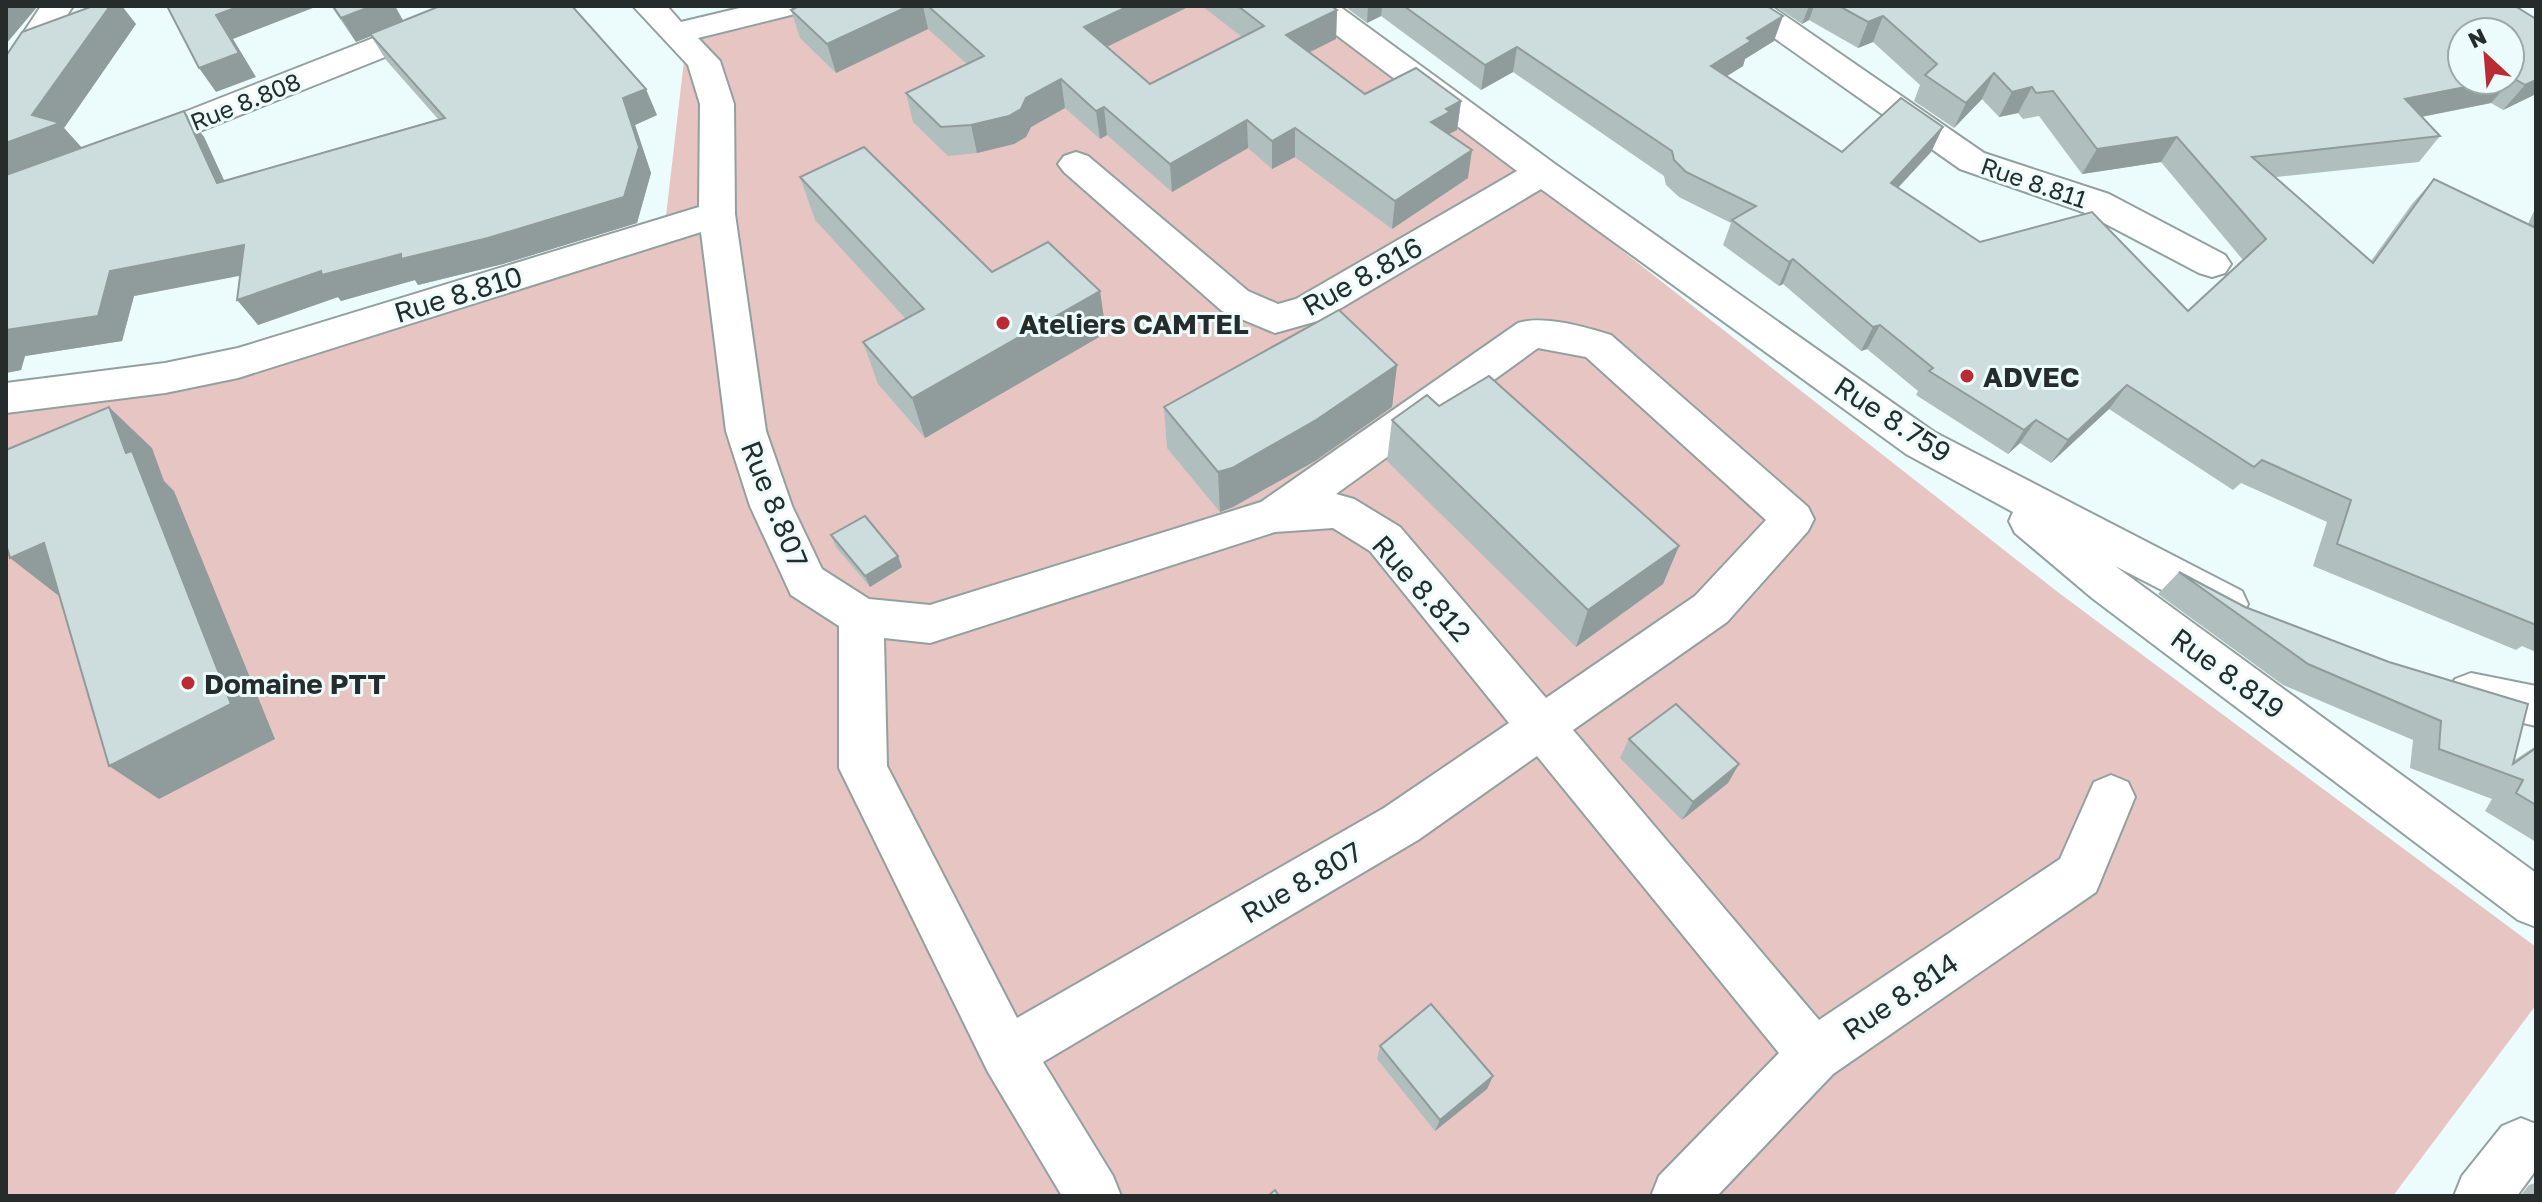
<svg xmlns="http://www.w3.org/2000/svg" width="2542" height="1202" font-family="'Golos Text',sans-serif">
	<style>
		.green { fill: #e7c5c2 }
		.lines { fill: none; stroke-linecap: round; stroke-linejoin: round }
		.minor-casing { stroke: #92a0a0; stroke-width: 4 }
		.minor { fill: #fff; fill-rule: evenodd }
		.wall { fill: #b0bebe }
		.shaded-wall { fill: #909b9b }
		.building { fill: #cddddd; stroke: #909b9b; stroke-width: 2 }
		.poi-dot { fill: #bb2b33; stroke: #ecfcfc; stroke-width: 3 }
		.labels { text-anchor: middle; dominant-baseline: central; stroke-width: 6; stroke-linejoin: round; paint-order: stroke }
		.far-street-label { font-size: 24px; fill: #262c2c; stroke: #ecfcfc }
		.street-label { font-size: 28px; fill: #262c2c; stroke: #ecfcfc }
		.poi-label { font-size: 28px; font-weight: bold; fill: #262c2c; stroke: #ecfcfc; text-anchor: start }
	</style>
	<rect width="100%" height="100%" fill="#ecfcfc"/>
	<polygon class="green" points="811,6 1299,6 1384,64 2059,593 2536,947 2536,1005 2393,1196 6,1196 6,400 151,377 664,233 687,35"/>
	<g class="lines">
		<g class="minor-casing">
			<g id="minor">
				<polygon points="41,6 73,6 18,93 6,96 6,59"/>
				<polygon points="455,6 500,6 495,13 150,151 138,155 126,151 121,143 126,135"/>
				<path d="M633,6H667L681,22L748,6H804L799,13L698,38L720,61L734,104L735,214L766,431L792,506L822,569L869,599L930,605L1261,502L1518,323C1545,315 1584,327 1611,335L1808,507L1814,519L1808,531L1727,622L1573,730L1819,1020L2060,859L2094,782L2111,775L2128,782L2135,797L2096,892L1833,1074L1717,1196H1651L1659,1176L1779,1053L1537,756L1418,840L1043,1062L1113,1176L1121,1196H1062L988,1072L839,768V626L791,595L750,506L726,431L701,232L238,378L165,393L6,413V383L165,363L238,348L699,207L700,104L688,65ZM1538,348L1586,357L1766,520L1695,596L1546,698L1400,527L1354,499L1336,494ZM1333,528L1370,551L1509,723L1384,808L1017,1018L887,766L884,638L930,643L1275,532Z"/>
				<polygon points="1302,6 1339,6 1555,164 1934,432 2242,591 2248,604 2242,617 2226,623 2115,566 2536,873 2536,927 2518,920 2092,598 2015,533 2009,521 2013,512 1906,454 1541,189 1321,320 1275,333 1222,311 1064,172 1058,164 1064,156 1076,152 1088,156 1248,291 1278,304 1296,299 1517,171 1307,13"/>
				<polygon points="1729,6 1771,6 1984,153 2109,194 2225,255 2231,264 2225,273 2212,277 2199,273 2083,212 1960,169 1743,16 1734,13"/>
				<polygon points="2471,673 2536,686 2536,726 2455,707 2448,693 2455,679"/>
				<polygon points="2521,1118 2536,1124 2536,1170 2517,1196 2454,1196 2462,1176 2502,1126"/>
			</g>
		</g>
		<use href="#minor" class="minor"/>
	</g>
	<g class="wall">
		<polygon points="331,6 395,6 403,20 657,115 635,125 651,173 637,223 503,264 418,285 415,280 341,301 338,297 258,325 240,275 134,296 122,341 25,356 21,370 6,373 6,56 136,24 64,128 82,148 184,111 204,137 224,181 438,119 386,60 371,36 356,42"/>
		<polygon points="799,6 1190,6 1107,47 1150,84 1242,37 1202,6 1331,6 1337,10 1336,39 1309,52 1365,94 1461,101 1457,130 1449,134 1468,178 1392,229 1295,157 1272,169 1248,148 1172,192 1107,135 1100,139 1065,108 1031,127 1026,137 1014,144 977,153 948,156 913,122 906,93 967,64 928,29 836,73 800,38 791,10"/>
		<polygon points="1344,6 1767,6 1774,41 1745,59 1743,66 1727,76 1842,152 1943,127 1931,152 1898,188 1980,242 2188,311 2243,260 2161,162 2082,174 2039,116 2023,119 2018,113 1999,117 1982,99 1954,128 1914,101 1920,85 1873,42 1858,48 1809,20 1802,24 1775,6 2515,6 2536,19 2536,94 2503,110 2491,103 2422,117 2440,136 2419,162 2276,177 2371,261 2412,204 2434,179 2528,224 2533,213 2536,209 2536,652 2522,646 2516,650 2313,566 2327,522 2241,483 2233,490 2109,409 2051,463 2020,443 2008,454 1916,395 1918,391 1867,349 1861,351 1783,284 1779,286 1723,245 1731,223 1679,197 1666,185 1664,176 1513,72 1481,90 1381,16 1367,23"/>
		<polygon points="800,177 992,272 1100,291 1106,333 925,438 878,384 863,342 906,319 815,220"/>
		<polygon points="1397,365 1392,407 1315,461 1233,507 1220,512 1167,448 1164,407"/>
		<polygon points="1439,406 1679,546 1663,584 1576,647 1387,461 1392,420"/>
		<polygon points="831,535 902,567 870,587 836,547"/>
		<polygon points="2179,572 2513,761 2536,746 2536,842 2485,811 2492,799 2410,768 2413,740 2283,685 2158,594"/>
		<polygon points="1629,739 1739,764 1728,783 1682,820 1620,758"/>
		<polygon points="1380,1046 1493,1076 1487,1089 1435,1131 1377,1059"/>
		<polygon points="2536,1182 2536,1196 2519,1196 2521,1195 2529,1185 2535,1183"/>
	</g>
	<g class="shaded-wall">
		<polygon points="6,6 38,6 6,44"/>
		<polygon points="110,6 122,6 136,24 64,128 83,149 6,179 6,143 32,115"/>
		<polygon points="240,6 318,6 233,39 256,77 216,92 199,68 216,15"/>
		<polygon points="372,6 395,6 404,23 356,42 341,18"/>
		<polygon points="909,6 923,6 928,29 836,73 827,44"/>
		<polygon points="1129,6 1190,6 1088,56 1084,27"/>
		<polygon points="1368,6 1382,6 1381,16 1367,23"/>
		<polygon points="1809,6 1814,6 1809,20 1802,24"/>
		<polygon points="1337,10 1336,39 1286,64 1286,35"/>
		<polygon points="1783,16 1774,41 1745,59 1743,66 1703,91 1711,66 1747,38"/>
		<polygon points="1883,16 1873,42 1858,48 1868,22"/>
		<polygon points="1517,47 1513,72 1481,90 1485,65"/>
		<polygon points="1994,73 1982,99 1954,128 1966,103"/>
		<polygon points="2510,78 2513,78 2491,103 2384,124 2405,99 2501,80 2510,80"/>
		<polygon points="1061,79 1065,108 1031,127 1026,137 1014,144 977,153 971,125 1026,98"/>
		<polygon points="2536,80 2536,94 2503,110 2525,85"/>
		<polygon points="2032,87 2018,113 1999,117 2012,92"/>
		<polygon points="646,89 657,115 635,125 651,173 637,223 503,264 418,285 415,280 341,301 338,297 258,325 237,300 623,98"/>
		<polygon points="1461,101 1457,130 1447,135 1431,122 1446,109"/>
		<polygon points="1104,107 1107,135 1100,139 1096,111"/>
		<polygon points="184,111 204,137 237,208 217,183"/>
		<polygon points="1247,120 1248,148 1172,192 1170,164"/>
		<polygon points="1943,127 1931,152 1879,208 1891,183"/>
		<polygon points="1295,128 1295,157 1272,169 1272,141"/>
		<polygon points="2177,137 2161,162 2082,174 2097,149"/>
		<polygon points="1472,150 1468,178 1392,229 1395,201"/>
		<polygon points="244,245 265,271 134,296 122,341 25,356 21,370 6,373 6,330 110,271"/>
		<polygon points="1793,259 1783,284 1779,286 1789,262"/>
		<polygon points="1100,291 1106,333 925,438 912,398"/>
		<polygon points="1880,325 1867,349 1861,351 1873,327"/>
		<polygon points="1397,365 1392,407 1315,461 1233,507 1220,512 1218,472"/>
		<polygon points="2127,385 2109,409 2051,463 2068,440"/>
		<polygon points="109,407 152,448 164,481 174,491 275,739 159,799 109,766 126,453"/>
		<polygon points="2036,420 2020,443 2008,454 2024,430"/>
		<polygon points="44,543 59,596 10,558"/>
		<polygon points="1679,546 1663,584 1576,647 1588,610"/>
		<polygon points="898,556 902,567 870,587 865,576"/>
		<polygon points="1739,764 1728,783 1682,820 1693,802"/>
		<polygon points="1493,1076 1487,1089 1435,1131 1440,1120"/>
	</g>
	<g class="building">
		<polygon points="93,6 110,6 32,115 60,123 6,143 6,56 22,32"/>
		<polygon points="167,6 240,6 216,15 239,53 199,68"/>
		<polygon points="333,6 372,6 341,18"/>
		<polygon points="440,6 572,6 646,89 623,98 639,147 624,197 488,238 401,259 401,254 322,275 321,271 237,300 244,245 110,271 98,316 6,330 6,175 184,111 217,183 445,118 370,34"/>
		<polygon points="799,6 909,6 827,44 791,10"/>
		<polygon points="928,6 1129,6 1084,27 1150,84 1264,26 1238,6 1331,6 1337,10 1286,35 1365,94 1416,68 1461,101 1446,109 1450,112 1431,122 1472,150 1395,201 1295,128 1272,141 1247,120 1170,164 1104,107 1096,111 1061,79 1026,98 1021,109 1009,116 971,125 941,127 906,93 984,56"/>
		<polygon points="1404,6 1767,6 1783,16 1747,38 1751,41 1711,66 1842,152 1901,98 1943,127 1891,183 1980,242 2092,212 2188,311 2266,239 2177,137 2097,149 2053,91 2036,93 2032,87 2012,92 1994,73 1966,103 1925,75 1937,64 1883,16 1868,22 1839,6 2515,6 2536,19 2536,80 2525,85 2513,78 2510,78 2510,32 2462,32 2462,80 2501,80 2405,99 2440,136 2252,157 2373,263 2434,179 2536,228 2536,625 2337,544 2351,500 2262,460 2254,467 2127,385 2068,440 2036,420 2024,430 1929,371 1933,368 1880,325 1873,327 1793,259 1789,262 1732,220 1756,206 1686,172 1674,160 1672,151 1517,47 1485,65"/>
		<polygon points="864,147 992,272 1048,242 1100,291 912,398 863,342 924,309 800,177"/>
		<polygon points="1339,310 1397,365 1316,420 1232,468 1218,472 1164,407"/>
		<polygon points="1489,376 1679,546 1588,610 1392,420 1427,395 1439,406"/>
		<polygon points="109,407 126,453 132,451 231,704 109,766 44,543 10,558 6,544 6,450"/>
		<polygon points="865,516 898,556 865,576 831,535"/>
		<polygon points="2179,572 2245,607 2389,662 2528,704 2513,764 2536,748 2536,805 2516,793 2523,780 2439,749 2441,721 2308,664"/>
		<polygon points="1676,704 1739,764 1693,802 1629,739"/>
		<polygon points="1431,1004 1493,1076 1440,1120 1380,1046"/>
		<polygon points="1275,1190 1279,1196 1268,1196"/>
	</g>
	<g class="poi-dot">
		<circle cx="1003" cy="323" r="8"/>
		<circle cx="1967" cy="376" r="8"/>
		<circle cx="188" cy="683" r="8"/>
	</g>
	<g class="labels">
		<g class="far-street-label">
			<text transform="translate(245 101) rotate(-22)">Rue 8.808</text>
			<text transform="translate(2034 182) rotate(19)">Rue 8.811</text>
		</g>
		<g class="street-label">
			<text transform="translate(1362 276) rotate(-29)">Rue 8.816</text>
			<text transform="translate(458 294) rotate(-17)">Rue 8.810</text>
			<text transform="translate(1893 419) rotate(33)">Rue 8.759</text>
			<text transform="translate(775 504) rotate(68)">Rue 8.807</text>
			<text transform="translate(1422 588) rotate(48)">Rue 8.812</text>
			<text transform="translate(2228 673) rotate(36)">Rue 8.819</text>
			<text transform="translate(1301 882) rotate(-30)">Rue 8.807</text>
			<text transform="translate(1900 996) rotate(-34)">Rue 8.814</text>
		</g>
		<g class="poi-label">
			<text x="1019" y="323">Ateliers CAMTEL</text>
			<text x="1983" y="376">ADVEC</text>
			<text x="204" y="683">Domaine PTT</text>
		</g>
	</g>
	<rect width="2542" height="1202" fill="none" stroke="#262c2c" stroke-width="16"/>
	<g transform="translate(2486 56) rotate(334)"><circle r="38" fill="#ecfcfc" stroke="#9da9a9" stroke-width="2"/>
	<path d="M0-6L14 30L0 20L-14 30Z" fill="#bb2b33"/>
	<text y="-12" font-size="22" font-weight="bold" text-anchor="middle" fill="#262c2c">N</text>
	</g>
</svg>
